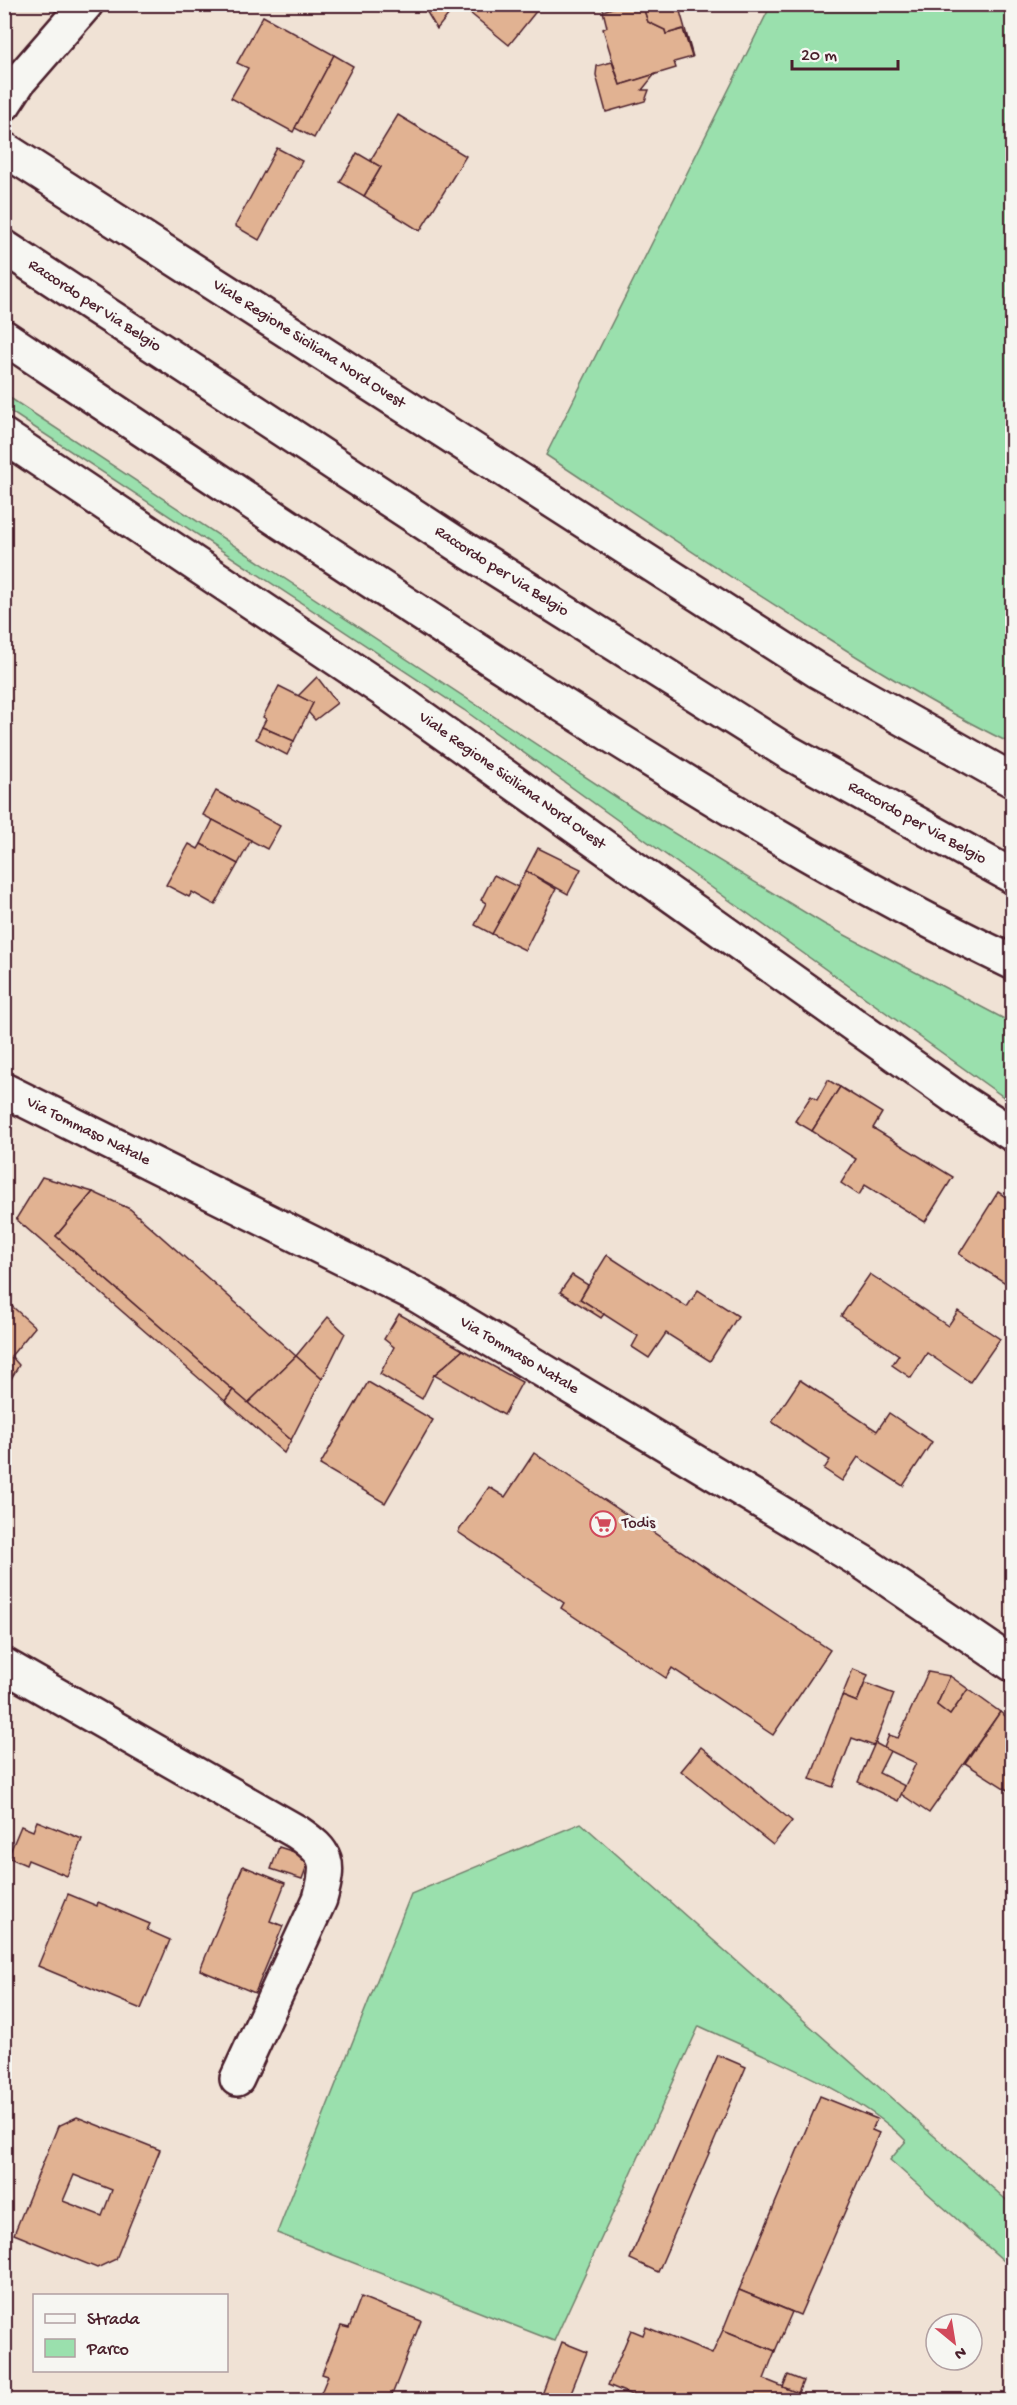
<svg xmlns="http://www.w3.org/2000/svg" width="1017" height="2405" font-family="'Gochi Hand',sans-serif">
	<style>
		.green { fill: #9ae0ad; stroke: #72806c; stroke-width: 1.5 }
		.building { fill: #e1b292; stroke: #4a1f2b; stroke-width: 1.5; fill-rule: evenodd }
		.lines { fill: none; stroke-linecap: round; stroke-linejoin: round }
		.minor-casing { stroke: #4a1f2b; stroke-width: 38 }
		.tertiary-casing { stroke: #4a1f2b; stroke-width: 38 }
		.motorway-casing { stroke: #4a1f2b; stroke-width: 38 }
		.minor { stroke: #f6f6f2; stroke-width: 33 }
		.tertiary { stroke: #f6f6f2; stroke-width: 33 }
		.motorway { stroke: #f6f6f2; stroke-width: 33 }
		.labels { text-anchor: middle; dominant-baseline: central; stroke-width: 6; stroke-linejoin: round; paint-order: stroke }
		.street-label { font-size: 16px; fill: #4a1f2b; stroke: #f6f6f2 }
		.poi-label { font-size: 16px; fill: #4a1f2b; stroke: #f6f6f2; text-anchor: start }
	</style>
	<rect width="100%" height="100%" fill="#f0e2d5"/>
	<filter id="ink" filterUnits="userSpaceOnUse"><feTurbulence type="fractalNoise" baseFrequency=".0167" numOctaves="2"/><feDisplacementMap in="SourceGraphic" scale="12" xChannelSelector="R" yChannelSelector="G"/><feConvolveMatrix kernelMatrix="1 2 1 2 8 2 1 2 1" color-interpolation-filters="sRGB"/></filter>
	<g filter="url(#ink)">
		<g class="green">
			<path d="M771,5H1012V744C947,713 885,675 824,636C730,578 638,516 546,455Z"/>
			<polygon points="4,394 639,812 824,924 1012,1023 1012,1103 464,710 5,408"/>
			<path d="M581,1823L1012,2205V2268L890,2160L906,2141C859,2092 762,2055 699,2026L554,2341L277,2233L411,1894Z"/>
		</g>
		<g class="building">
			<polygon points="422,4 457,4 437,29"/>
			<polygon points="459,4 542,4 509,45"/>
			<polygon points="624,4 642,4 648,22 665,30 666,34 683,29 692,57 674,62 676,68 620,85 603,29 607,27 603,11"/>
			<polygon points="642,4 678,4 693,57 683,29 666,34 665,30 648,22"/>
			<polygon points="263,16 334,55 293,132 231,98 248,68 237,63"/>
			<polygon points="334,55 353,66 314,138 295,128"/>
			<polygon points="612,62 620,85 655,74 642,90 649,90 645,101 606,112 596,75 597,66"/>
			<polygon points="398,115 466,156 420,231 364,196 381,167 370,161"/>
			<polygon points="277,148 302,161 259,240 235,226"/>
			<polygon points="357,153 381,167 364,196 340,182"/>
			<polygon points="317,677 337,703 315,720 308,712 313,703 298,696"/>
			<polygon points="279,686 313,703 294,741 262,727 266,719 263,717"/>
			<polygon points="262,727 294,741 287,755 256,739"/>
			<polygon points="216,791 280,826 267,849 203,815"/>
			<polygon points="213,820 251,840 238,864 201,844"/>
			<polygon points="189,844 198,849 201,844 238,864 215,905 192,892 189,897 166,885"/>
			<polygon points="538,848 581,869 568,894 526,871"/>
			<polygon points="526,871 556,889 525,950 492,934"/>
			<polygon points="494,875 518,887 492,934 475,925 486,903 481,900"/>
			<polygon points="828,1080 840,1087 812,1131 795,1121 811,1096 817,1100"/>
			<polygon points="840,1087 882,1113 873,1128 953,1177 925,1222 865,1185 859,1195 841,1183 856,1159 812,1131"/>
			<polygon points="42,1177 93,1192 56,1236 233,1390 225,1401 16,1219"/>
			<polygon points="93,1192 130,1209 296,1356 248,1403 56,1236"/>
			<polygon points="998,1192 1012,1201 1012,1287 959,1254"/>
			<polygon points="607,1255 687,1307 698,1290 738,1316 710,1361 666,1333 649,1358 632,1347 638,1336 580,1299"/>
			<polygon points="870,1274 948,1326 958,1311 1000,1339 970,1382 927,1353 911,1378 892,1365 899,1355 841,1316"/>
			<polygon points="572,1275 588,1285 580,1299 604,1314 601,1318 560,1292"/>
			<polygon points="4,1299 35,1327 11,1356 19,1365 4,1391"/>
			<polygon points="399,1314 463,1350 434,1375 422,1399 380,1374 394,1347 384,1339"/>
			<polygon points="328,1317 345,1333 322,1379 296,1356"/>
			<polygon points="463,1350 522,1382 504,1415 434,1375"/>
			<polygon points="296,1356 322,1379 291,1440 248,1403"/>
			<polygon points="800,1380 877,1431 889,1413 932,1442 903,1486 858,1457 842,1481 824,1469 830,1460 772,1422"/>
			<polygon points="368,1382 433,1420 385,1503 320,1465"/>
			<polygon points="233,1390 291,1440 284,1453 225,1401"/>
			<polygon points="534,1453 830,1650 773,1735 672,1668 666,1678 561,1608 564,1603 458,1532 489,1487 505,1497"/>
			<polygon points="853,1669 868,1675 857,1702 842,1696"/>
			<polygon points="928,1672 950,1676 937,1705 950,1715 968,1689 1000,1712 929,1813 901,1794 916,1763 884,1748 889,1735 898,1738"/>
			<polygon points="950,1676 968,1689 950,1715 937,1705"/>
			<polygon points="865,1683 894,1694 874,1746 852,1738 833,1787 810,1779 842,1696 857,1702"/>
			<polygon points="1000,1712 1012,1721 1012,1793 965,1763"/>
			<polygon points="875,1743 890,1751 879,1773 905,1786 898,1801 858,1782"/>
			<polygon points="701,1747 792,1821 773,1845 681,1771"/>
			<polygon points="37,1821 82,1839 67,1876 28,1860 26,1865 8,1857 21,1826 33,1831"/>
			<polygon points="279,1847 310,1857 302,1879 271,1869"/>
			<polygon points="243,1866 285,1883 270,1921 283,1926 255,1993 200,1970"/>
			<polygon points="68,1894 97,1906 98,1902 150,1924 147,1930 170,1940 141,2009 38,1966"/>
			<polygon points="718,2055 746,2067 658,2272 630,2259"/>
			<polygon points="820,2096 877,2119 872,2130 879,2133 800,2315 739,2290"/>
			<path d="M77,2117L160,2150L116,2259L97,2268L14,2234L58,2126ZM74,2175L112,2190L102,2216L63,2201Z"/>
			<polygon points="739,2290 792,2312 775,2351 723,2330"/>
			<polygon points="361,2297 421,2321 390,2400 318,2400 328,2376 322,2374 341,2326 349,2328"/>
			<polygon points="646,2327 712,2354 723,2330 775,2351 764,2379 816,2400 644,2400 608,2385 631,2330 643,2335"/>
			<polygon points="562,2342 587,2352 568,2400 540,2400"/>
			<polygon points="788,2375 803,2381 798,2393 783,2387"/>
		</g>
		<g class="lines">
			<g class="minor-casing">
				<g id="minor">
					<polyline points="4,104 19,81 86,4"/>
					<path d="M4,1665L297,1832C329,1854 330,1862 320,1899L237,2079"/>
				</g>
			</g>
			<g class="tertiary-casing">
				<g id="tertiary">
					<path id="s1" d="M4,149L818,671L1012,780"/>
					<path id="s2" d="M4,436L385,691L958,1099L1012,1134"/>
					<path id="s3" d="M4,1090L417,1295L864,1563L1012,1664"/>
				</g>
			</g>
			<g class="motorway-casing">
				<g id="motorway">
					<path id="s4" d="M4,247L466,550L786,751L1012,876"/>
					<path d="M4,337C185,458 364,578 547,695C699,791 850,885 1012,962"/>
				</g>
			</g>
			<use href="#minor" class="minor"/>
			<use href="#tertiary" class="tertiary"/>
			<use href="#motorway" class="motorway"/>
		</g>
	</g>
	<defs>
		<g id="supermarket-ring" transform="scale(1.35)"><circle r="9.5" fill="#f6f6f2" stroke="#d1495b" stroke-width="1.5"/><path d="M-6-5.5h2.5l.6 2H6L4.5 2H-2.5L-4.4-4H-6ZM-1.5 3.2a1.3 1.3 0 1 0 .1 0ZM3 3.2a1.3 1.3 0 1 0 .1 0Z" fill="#d1495b"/></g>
	</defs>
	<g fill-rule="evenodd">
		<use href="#supermarket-ring" x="603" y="1524"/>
	</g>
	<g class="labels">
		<g class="street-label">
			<text stroke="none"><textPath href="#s4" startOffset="108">Raccordo per Via Belgio</textPath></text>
			<text stroke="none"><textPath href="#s1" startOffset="362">Viale Regione Siciliana Nord Ovest</textPath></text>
			<text stroke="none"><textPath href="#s4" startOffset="594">Raccordo per Via Belgio</textPath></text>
			<text stroke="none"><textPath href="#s2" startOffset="614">Viale Regione Siciliana Nord Ovest</textPath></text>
			<text stroke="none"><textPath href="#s4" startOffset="1080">Raccordo per Via Belgio</textPath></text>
			<text stroke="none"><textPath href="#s3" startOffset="94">Via Tommaso Natale</textPath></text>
			<text stroke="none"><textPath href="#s3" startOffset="580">Via Tommaso Natale</textPath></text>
		</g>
		<g class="poi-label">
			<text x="622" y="1524">Todis</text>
		</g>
	</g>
	<rect width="1017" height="2405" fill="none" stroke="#f6f6f2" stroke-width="24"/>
	<rect x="12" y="12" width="993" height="2381" fill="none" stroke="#4a1f2b" stroke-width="2" filter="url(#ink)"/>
	<rect x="33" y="2294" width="195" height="78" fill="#f6f6f2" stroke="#b1a0a2" stroke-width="1.5"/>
	<rect x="45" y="2314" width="30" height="9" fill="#f6f6f2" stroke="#b1a0a2" stroke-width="1.5"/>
	<text x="87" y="2324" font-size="18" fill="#4a1f2b">Strada</text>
	<rect x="45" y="2339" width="30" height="18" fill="#9ae0ad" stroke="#b1a0a2" stroke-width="1.5"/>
	<text x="87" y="2354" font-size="18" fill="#4a1f2b">Parco</text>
	<g transform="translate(954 2342) rotate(150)"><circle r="28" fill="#f6f6f2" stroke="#b1a0a2" stroke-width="1.5"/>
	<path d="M0-4.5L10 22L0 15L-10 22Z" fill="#d1495b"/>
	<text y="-9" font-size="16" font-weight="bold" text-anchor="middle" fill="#4a1f2b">N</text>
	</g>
	<path d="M792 60v9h106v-9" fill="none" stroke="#4a1f2b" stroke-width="3"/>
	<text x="801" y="60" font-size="18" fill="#4a1f2b" stroke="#f6f6f2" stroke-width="4.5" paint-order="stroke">20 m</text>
</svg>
